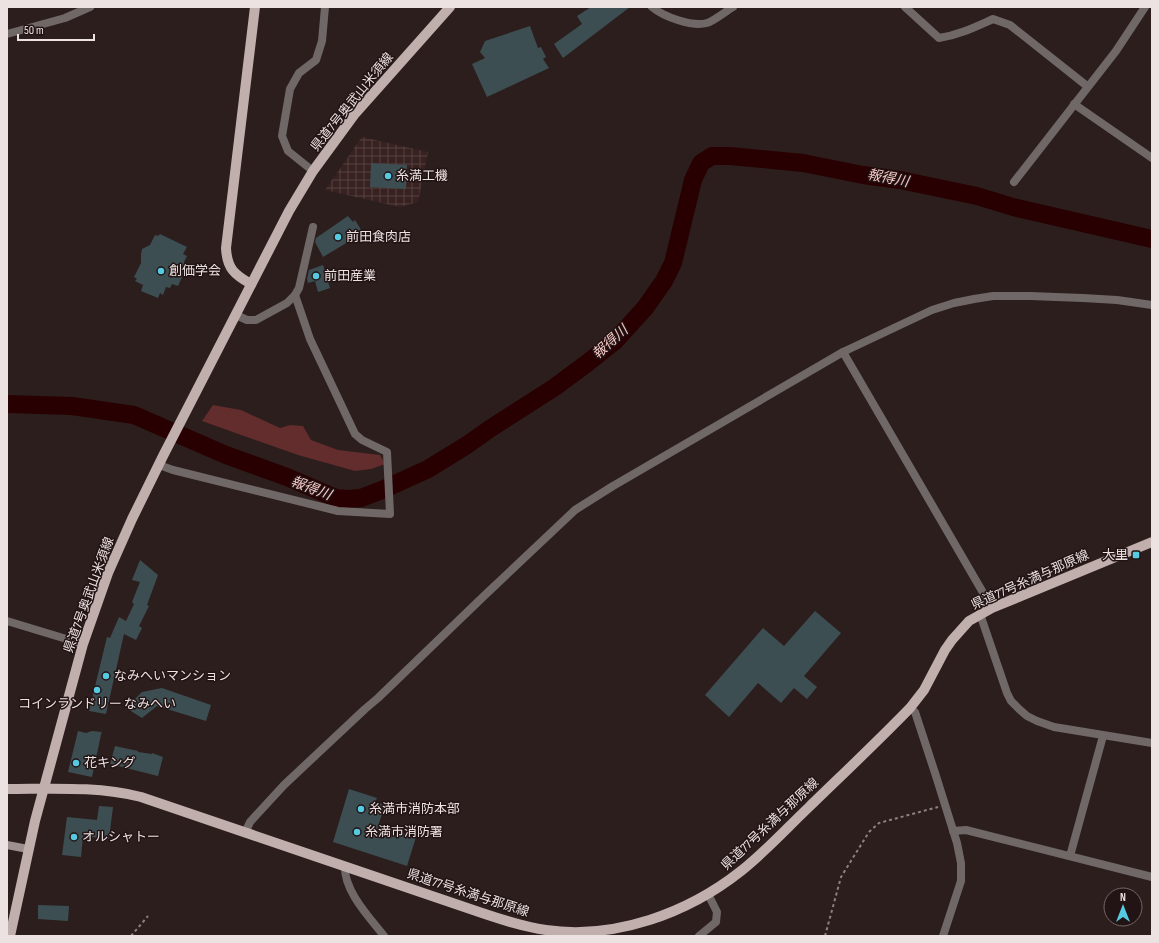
<svg xmlns="http://www.w3.org/2000/svg" width="1159" height="943" font-family="'Sofia Sans Condensed','Noto Sans JP',sans-serif">
	<style>
		.industrial { fill: url(#industrial-grid) }
		.green { fill: #622d2c }
		.lines { fill: none; stroke-linecap: round; stroke-linejoin: round }
		.river { stroke: #280001; stroke-width: 18 }
		.building { fill: #3c4e52 }
		.path { stroke: #8e8281; stroke-width: 2; stroke-dasharray: 3 3; stroke-linecap: butt }
		.street { stroke: #706867; stroke-width: 8 }
		.secondary { stroke: #9d908f; stroke-width: 8 }
		.primary { stroke: #c0afad; stroke-width: 10 }
		.poi-dot { fill: #55cae0; stroke: #221414; stroke-width: 1.5 }
		.labels { text-anchor: middle; dominant-baseline: central; stroke-width: 3; stroke-linejoin: round; paint-order: stroke }
		.street-label { font-size: 13px; fill: #ece2e1; stroke: #221414 }
		.poi-label { font-size: 13px; fill: #ece2e1; stroke: #221414; text-anchor: start }
		.water-label { font-size: 14px; font-style: italic; fill: #f7cac7; stroke: #221414 }
	</style>
	<defs>
		<pattern id="industrial-grid" width="8" height="8" patternUnits="userSpaceOnUse"><rect width="8" height="8" fill="#382221"/><path d="M0 4h8M4 0v8" fill="none" stroke="#554241"/></pattern>
	</defs>
	<rect width="100%" height="100%" fill="#2c1e1d"/>
	<polygon class="industrial" points="362,137 428,152 418,202 400,207 325,190"/>
	<polygon class="green" points="213,405 241,410 280,428 290,425 303,426 311,440 338,450 380,455 385,464 371,469 355,471 298,455 202,421"/>
	<g class="lines">
		<polyline class="river" points="7,404 72,406 134,415 226,455 287,477 336,498 348,499 361,498 382,490 428,469 467,445 491,428 555,387 586,364 615,341 645,308 664,281 673,263 693,180 701,163 712,156 730,156 803,163 863,175 900,180 977,196 1013,207 1152,239"/>
	</g>
	<g class="building">
		<polygon points="591,7 630,7 563,58 554,44 582,24 577,16"/>
		<polygon points="530,26 538,48 541,47 546,57 543,59 549,68 487,97 472,64 485,58 480,52 485,41"/>
		<polygon points="371,163 407,165 406,189 370,187"/>
		<polygon points="348,216 353,222 355,220 363,233 323,257 315,242 316,238"/>
		<polygon points="160,234 187,247 183,254 187,256 184,262 188,264 178,286 172,284 170,288 166,287 163,295 160,293 158,298 141,291 143,285 135,281 137,279 134,277 141,263 141,254 142,249 150,245 155,235 158,236"/>
		<polygon points="323,265 330,288 318,292 315,281 308,283 307,279 309,270"/>
		<polygon points="140,560 158,575 147,605 149,606 139,626 142,628 136,640 124,634 106,714 89,711 107,637 110,638 119,617 126,621 134,604 132,602 140,582 132,580"/>
		<polygon points="815,611 841,633 804,676 817,687 807,699 794,688 781,703 758,683 729,717 705,695 763,628 784,646"/>
		<polygon points="162,688 211,705 206,721 157,706 142,718 126,708 142,692"/>
		<polygon points="102,730 92,777 68,772 78,731 86,733 92,731 101,732"/>
		<polygon points="115,746 138,751 138,752 152,754 152,753 163,757 158,776 110,764"/>
		<polygon points="349,789 377,798 375,802 385,805 378,826 416,837 407,866 333,842"/>
		<polygon points="99,806 113,807 109,839 83,836 81,857 62,855 67,817 97,820"/>
		<polygon points="38,905 69,906 68,921 38,919"/>
	</g>
	<g class="lines">
		<g class="path">
			<polyline points="131,936 148,916"/>
			<polyline points="825,936 841,877 869,832 879,823 938,807"/>
		</g>
		<g class="street">
			<path d="M652,7C664,17 692,27 707,23C714,21 726,11 733,7"/>
			<path d="M905,7L939,38C959,35 975,27 993,19L1010,25L1087,86"/>
			<polyline points="7,34 65,18 90,7"/>
			<polyline points="1074,104 1152,158"/>
			<polyline points="313,171 288,151 282,136 290,89 299,73 316,60 322,41 325,7"/>
			<polyline points="1014,182 1116,51 1145,7"/>
			<polyline points="236,315 247,320 256,320 287,303 295,295 299,288 313,227"/>
			<polyline points="843,352 992,608"/>
			<polyline points="159,465 173,470 338,511 390,514 387,452 362,440 355,434 310,339 295,295"/>
			<polyline points="980,614 1007,693 1011,701 1019,709 1027,716 1037,721 1054,727 1152,743"/>
			<polyline points="7,621 83,644"/>
			<polyline points="910,708 915,712 936,776 957,843 961,863 961,881 943,936"/>
			<polyline points="953,831 966,830 1152,877"/>
			<polyline points="245,833 250,822 284,785 365,709 378,698 485,595 575,510 613,486 843,352 932,310 954,303 974,299 993,296 1030,296 1083,298 1117,300 1152,305"/>
			<polyline points="1070,856 1103,736"/>
			<path d="M345,867C344,891 370,918 384,936"/>
			<polyline points="699,936 716,922 717,912 708,894"/>
		</g>
		<polyline class="secondary" points="7,845 28,849"/>
		<g class="primary">
			<path d="M251,284C235,275 227,269 226,248L255,7"/>
			<path d="M7,789C52,789 97,786 141,797L482,913C503,920 524,927 546,930C615,940 688,913 741,871C765,852 786,829 808,808C842,775 877,742 910,708L924,690L945,650L952,640L969,621L992,608L1152,542"/>
			<polyline points="10,936 35,821 83,644 108,573 132,519 163,456 289,211 313,171 354,115 450,7"/>
		</g>
	</g>
	<g class="poi-dot">
		<circle cx="388" cy="176" r="4"/>
		<circle cx="338" cy="237" r="4"/>
		<circle cx="161" cy="271" r="4"/>
		<circle cx="316" cy="276" r="4"/>
		<rect x="1132" y="551" width="8" height="8" rx="2"/>
		<circle cx="106" cy="676" r="4"/>
		<circle cx="97" cy="690" r="4"/>
		<circle cx="76" cy="763" r="4"/>
		<circle cx="361" cy="809" r="4"/>
		<circle cx="357" cy="832" r="4"/>
		<circle cx="74" cy="837" r="4"/>
	</g>
	<g class="labels">
		<g class="street-label">
			<text transform="translate(352 102) rotate(-51)">県道7号奥武山米須線</text>
			<text transform="translate(1030 580) rotate(-24)">県道77号糸満与那原線</text>
			<text transform="translate(89 595) rotate(-70)">県道7号奥武山米須線</text>
			<text transform="translate(770 824) rotate(-43)">県道77号糸満与那原線</text>
			<text transform="translate(468 893) rotate(18)">県道77号糸満与那原線</text>
		</g>
		<g class="poi-label">
			<text x="396" y="176">糸満工機</text>
			<text x="346" y="237">前田食肉店</text>
			<text x="169" y="271">創価学会</text>
			<text x="324" y="276">前田産業</text>
			<text x="1128" y="555" text-anchor="end">大里</text>
			<text x="114" y="676">なみへいマンション</text>
			<text x="97" y="704" text-anchor="middle">コインランドリー なみへい</text>
			<text x="84" y="763">花キング</text>
			<text x="369" y="809">糸満市消防本部</text>
			<text x="365" y="832">糸満市消防署</text>
			<text x="82" y="837">オルシャトー</text>
		</g>
		<g class="water-label">
			<text transform="translate(888 178) rotate(11)">報得川</text>
			<text transform="translate(610 342) rotate(-42)">報得川</text>
			<text transform="translate(311 488) rotate(21)">報得川</text>
		</g>
	</g>
	<rect width="1159" height="943" fill="none" stroke="#ece2e1" stroke-width="16"/>
	<g transform="translate(1123 907)"><circle r="19" fill="#221414" stroke="#736666"/>
	<path d="M0-3L7 15L0 10L-7 15Z" fill="#55cae0"/>
	<text y="-6" font-size="11" font-weight="bold" text-anchor="middle" fill="#ece2e1">N</text>
	</g>
	<path d="M18 34v6h76v-6" fill="none" stroke="#ece2e1" stroke-width="2"/>
	<text x="24" y="34" font-size="12" fill="#ece2e1" stroke="#221414" stroke-width="3" paint-order="stroke">50 m</text>
</svg>
